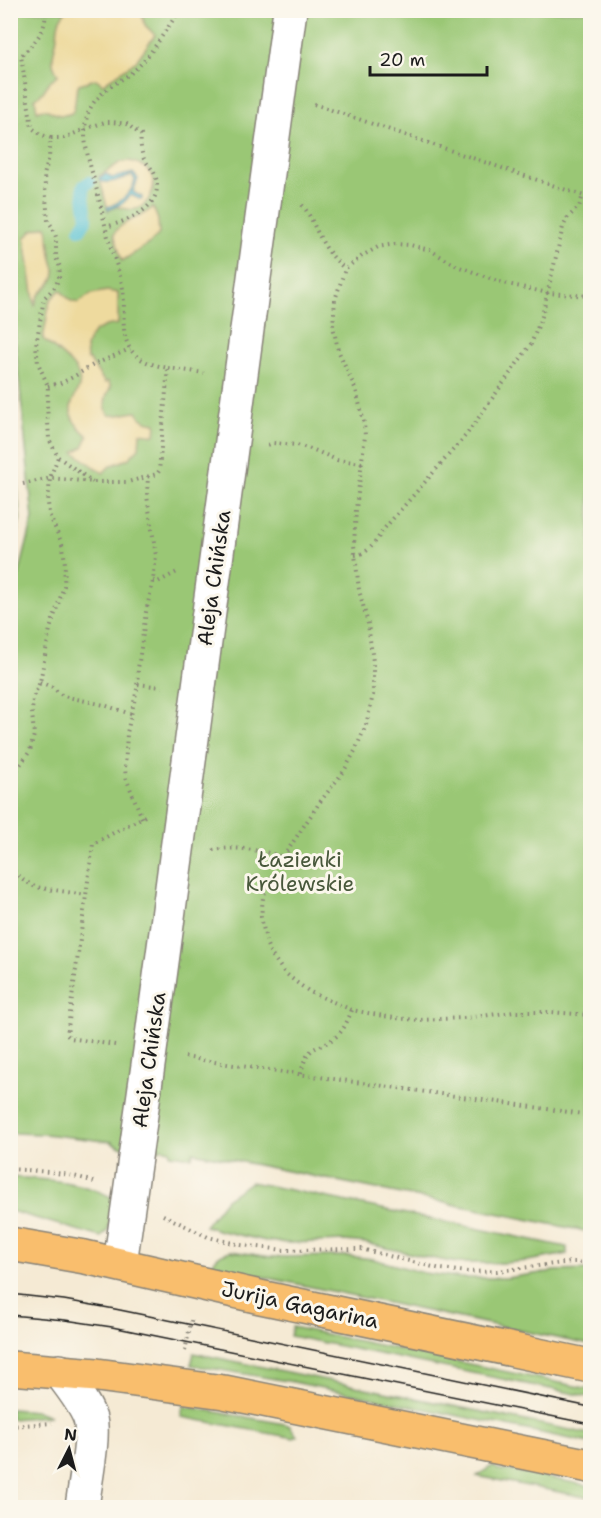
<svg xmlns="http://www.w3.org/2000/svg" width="601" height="1518" font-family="'Shantell Sans',sans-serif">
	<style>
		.green { fill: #9ac775; stroke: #5b7248; stroke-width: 1.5 }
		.sand { fill: #eeda9e; stroke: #857b5d; stroke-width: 1.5 }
		.water { fill: #57c1d2; stroke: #3a6e77; stroke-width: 1.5 }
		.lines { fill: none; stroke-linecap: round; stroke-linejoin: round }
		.stream { stroke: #57c1d2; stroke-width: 12 }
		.minor-casing { stroke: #888378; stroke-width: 36 }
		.major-casing { stroke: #888378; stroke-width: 36 }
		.path { stroke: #888378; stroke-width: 4; stroke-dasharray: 1.5 4.5; stroke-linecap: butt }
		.minor { stroke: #fff; stroke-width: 33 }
		.major { stroke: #f9be6d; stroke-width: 33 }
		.tram { stroke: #1c1c1c; stroke-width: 1.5 }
		.labels { text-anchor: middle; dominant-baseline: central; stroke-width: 6; stroke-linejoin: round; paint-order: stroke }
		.street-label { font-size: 21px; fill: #1c1c1c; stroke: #fbf7ec }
		.park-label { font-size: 21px; fill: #48583b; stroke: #fbf7ec }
	</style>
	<rect width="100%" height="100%" fill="#fbf7ec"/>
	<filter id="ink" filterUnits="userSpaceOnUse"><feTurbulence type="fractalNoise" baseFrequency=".0167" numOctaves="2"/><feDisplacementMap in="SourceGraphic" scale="12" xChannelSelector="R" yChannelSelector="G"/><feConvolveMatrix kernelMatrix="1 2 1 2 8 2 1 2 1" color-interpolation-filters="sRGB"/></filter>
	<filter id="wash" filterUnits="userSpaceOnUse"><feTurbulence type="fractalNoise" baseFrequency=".008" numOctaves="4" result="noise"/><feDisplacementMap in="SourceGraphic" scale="24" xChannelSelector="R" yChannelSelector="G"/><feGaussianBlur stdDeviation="1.35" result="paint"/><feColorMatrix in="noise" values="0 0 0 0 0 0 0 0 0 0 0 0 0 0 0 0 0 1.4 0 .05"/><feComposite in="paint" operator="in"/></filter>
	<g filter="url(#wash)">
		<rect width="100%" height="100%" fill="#f5ead4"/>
		<g class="green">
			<polygon points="11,11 590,11 590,1232 193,1152 192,1157 170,1154 170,1150 161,1148 160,1150 155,1149 154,1151 118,1146 118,1145 113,1144 113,1142 44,1134 11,1133 10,611 33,519 10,288"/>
			<polygon points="11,420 20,519 11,558 10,558"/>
			<path d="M10,1177C47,1180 79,1180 113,1198L108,1231L101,1237L11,1211Z"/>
			<polygon points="251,1182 567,1247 567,1254 527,1261 503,1263 458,1263 430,1258 365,1243 345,1241 289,1243 266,1241 221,1231 205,1226 226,1199"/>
			<path d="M231,1251L271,1257L347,1256L373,1259L424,1273L462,1278H506L555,1271L590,1270V1345L211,1266C216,1257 221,1253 231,1251Z"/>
			<polygon points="292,1327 590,1389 590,1397 290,1336"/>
			<polygon points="194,1353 590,1434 590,1443 293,1382 191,1365"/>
			<polygon points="183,1406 285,1424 290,1426 297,1436 294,1438 181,1417"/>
			<polygon points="10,1409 37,1411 50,1416 11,1419"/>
			<path d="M492,1466C503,1472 503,1470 514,1471L590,1486V1498L477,1476Z"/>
		</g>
		<g class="sand">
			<path d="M67,10L141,11L145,25L155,35L136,61L103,84L96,79L79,84C73,94 78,101 72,113C53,121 51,104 37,111L35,99L43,92L50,81L58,75C50,63 53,55 56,42C59,28 55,22 67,10Z"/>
			<path d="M129,161C139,163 148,167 152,177C156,189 149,205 136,209C129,211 123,207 117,207C114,207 111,210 108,211L99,176L121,162Z"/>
			<path d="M153,207L158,220L159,234L150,243L122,261L114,234C121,220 143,218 153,207Z"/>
			<path d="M46,226C50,236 49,244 51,254C52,264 59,271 52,281C45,293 37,289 35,307L25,238L33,230Z"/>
			<path d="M60,290L71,301L78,303L91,294L107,291L118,293V324L106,326L95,331L88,341L86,347L87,359L90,361L105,383L108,381L111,387C105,396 103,406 109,415C118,417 128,412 137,412C142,421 147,422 156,423L155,435L140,433L139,448L128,459L110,466L103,473L74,452L83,447L88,436C74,424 65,414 75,396C78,390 81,384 79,377C76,364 54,349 43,339L50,300Z"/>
		</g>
		<path class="water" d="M133,173L138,179L133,192L142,197V199H139L131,195L123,203L108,210L107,207C120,203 132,194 135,180L132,175C121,179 111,184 100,181L99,178L106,174L112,178Z"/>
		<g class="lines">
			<polyline class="stream" points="80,230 87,219 83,188 83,186 89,182"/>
		</g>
	</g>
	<g filter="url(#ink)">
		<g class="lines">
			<g class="minor-casing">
				<g id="minor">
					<polyline points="120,1264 150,1051 290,10"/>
					<path d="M60,1371C69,1385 85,1403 90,1419C95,1436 84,1488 82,1508"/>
				</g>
			</g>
			<g class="major-casing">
				<g id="major">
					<polyline points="10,1244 85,1257 260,1297 590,1366"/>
					<polyline points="10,1368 97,1375 224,1392 590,1466"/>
				</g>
			</g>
			<g class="path">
				<polyline points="314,104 590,198"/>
				<path d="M51,138H64L85,129L105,122H112L127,124L141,135C140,143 141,152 144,159C147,164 153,169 155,175C166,206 130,220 106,227"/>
				<path d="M302,205C311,215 314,227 321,239C327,251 335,260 345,269"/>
				<polyline points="590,296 548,293 503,283 457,266 430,250 410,245 395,244 378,247 362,256 345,269 335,300 333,326 338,350 356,390 364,423 365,436 356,509 354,545 359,590 368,624 373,662 373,695 366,725 355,751 344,771 320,802 283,857 268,884 263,898 261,917 267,945 271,954 284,972 296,982 310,992 352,1010 394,1018 419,1020 465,1018 514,1012 550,1012 590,1015"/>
				<polyline points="168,368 204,373"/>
				<polyline points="48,386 61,383 73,377 93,365 130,349"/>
				<polyline points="268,445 273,443 297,445 314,450 337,460 362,463"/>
				<polyline points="58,457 93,482"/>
				<path d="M23,484L50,478L94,482H128L157,474L159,471L168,368C153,365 137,361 129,347C119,327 127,305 122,284C119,271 114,258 110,245C105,226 101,206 96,187C90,163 79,135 89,111C99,88 123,82 139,66C155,49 166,29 180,10"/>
				<path d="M355,555C369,554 376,541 383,530L467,434L531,344L542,316L563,227L568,217L579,207L583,195"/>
				<polyline points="153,581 158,582 177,572"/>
				<polyline points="40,682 52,687 63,696 104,705 131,714"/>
				<polyline points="138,684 162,687"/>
				<path d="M10,779L30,751L34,735L32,712L33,698L40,682L50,629L64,586L65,564L63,546L49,514L48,502L50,478L58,457L49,439L47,404L48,386L38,363L36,345L44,298L55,287L59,278L60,267L56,258V237L53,228L48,221L44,175L49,157L51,138L42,135L32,128L21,56C34,43 48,30 45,10"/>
				<polyline points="142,818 126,778 125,768 127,733 137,689 138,669 146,612 153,581 156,556 147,496 148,476"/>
				<path d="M213,850C236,846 261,850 283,857"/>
				<polyline points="10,867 23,880 35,887 86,895"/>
				<polyline points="115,1045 70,1038 67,1035 93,844 145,816"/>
				<polyline points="185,1057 220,1063 590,1115"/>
				<path d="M301,1074C307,1042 318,1052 338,1035C345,1028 348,1019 352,1010"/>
				<path d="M10,1169C39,1171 67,1172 94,1182"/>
				<polyline points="163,1215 208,1237 241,1245 284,1250 361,1249 441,1269 468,1272 497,1271 571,1262 590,1262"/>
				<polyline points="185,1351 192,1317"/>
				<polyline points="10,1426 52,1423"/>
			</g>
			<use href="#minor" class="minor"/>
			<use href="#major" class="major"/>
			<g class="tram">
				<polyline points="10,1294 64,1300 115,1309 590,1407"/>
				<polyline points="10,1315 65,1320 112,1327 590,1424"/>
			</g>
		</g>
	</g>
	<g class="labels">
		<g class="street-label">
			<text transform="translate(214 578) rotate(-82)">Aleja Chińska</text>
			<text transform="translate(149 1060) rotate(-82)">Aleja Chińska</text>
			<text transform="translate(300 1305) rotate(12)">Jurija Gagarina</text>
		</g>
		<g class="park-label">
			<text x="300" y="860">Łazienki<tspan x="300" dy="24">Królewskie</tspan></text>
		</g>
	</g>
	<rect width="601" height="1518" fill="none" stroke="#fbf7ec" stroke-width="36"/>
	<g transform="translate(69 1449) rotate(6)" stroke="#fbf7ec" stroke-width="4.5" paint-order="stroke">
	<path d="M0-4.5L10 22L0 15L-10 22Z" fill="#1c1c1c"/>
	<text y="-9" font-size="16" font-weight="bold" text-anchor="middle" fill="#1c1c1c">N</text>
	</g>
	<path d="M370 66v9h117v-9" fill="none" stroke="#1c1c1c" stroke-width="3"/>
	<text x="379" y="66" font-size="18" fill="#1c1c1c" stroke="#fbf7ec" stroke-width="4.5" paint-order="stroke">20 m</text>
</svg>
